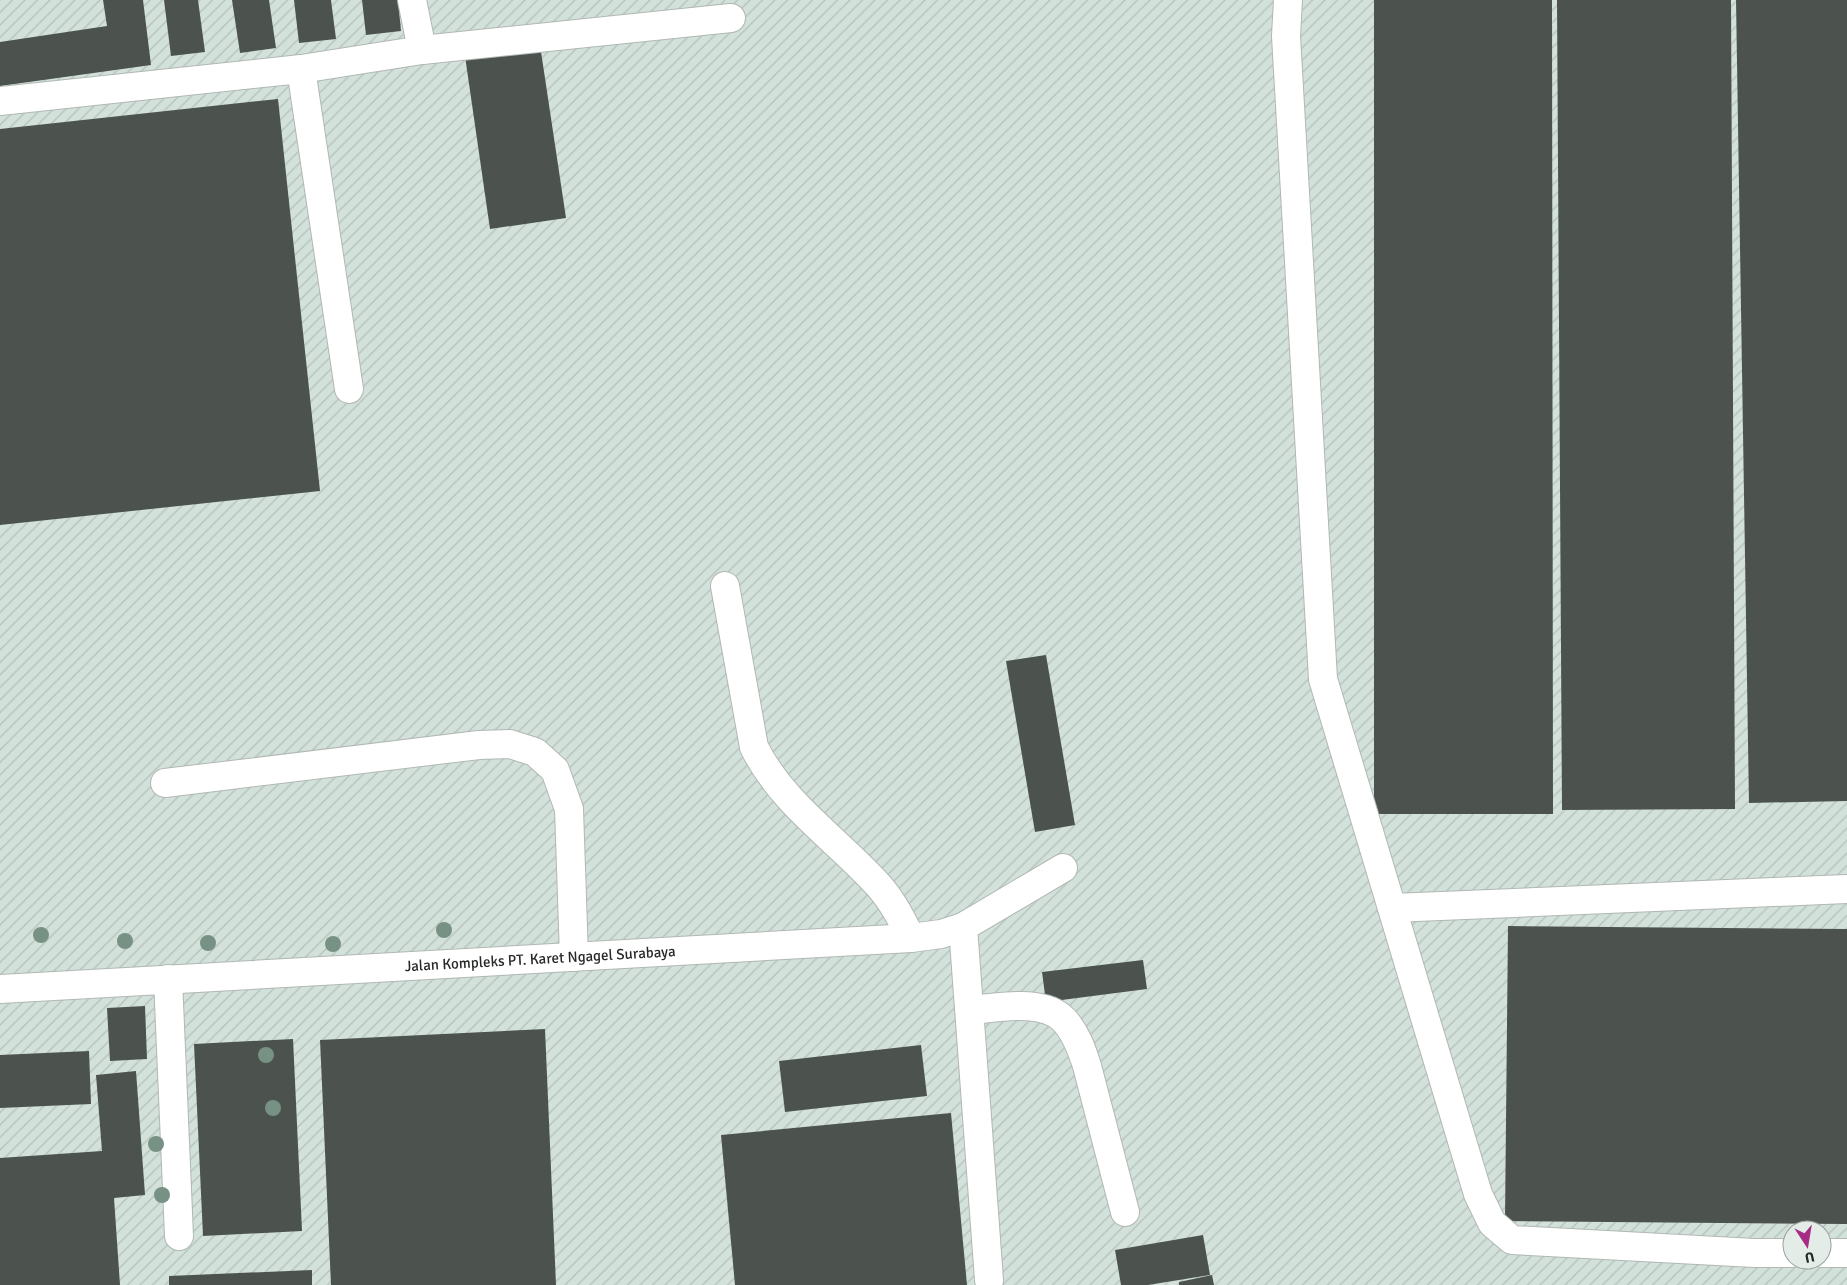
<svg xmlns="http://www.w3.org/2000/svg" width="1847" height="1285" font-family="Signika,sans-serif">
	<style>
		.industrial { fill: url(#industrial-furrows); fill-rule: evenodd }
		.building { fill: #4c534f }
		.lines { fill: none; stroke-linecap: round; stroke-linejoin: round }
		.minor-casing { stroke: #b1b8b4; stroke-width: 30 }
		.minor { stroke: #fff; stroke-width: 28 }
		.tree { fill: #779184 }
		.labels { text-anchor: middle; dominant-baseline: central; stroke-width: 5; stroke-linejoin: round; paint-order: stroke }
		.street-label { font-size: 15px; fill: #262927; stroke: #e4ece8 }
	</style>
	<defs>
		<pattern id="industrial-furrows" width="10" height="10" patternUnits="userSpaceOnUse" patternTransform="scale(1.25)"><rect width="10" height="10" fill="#d2e1d9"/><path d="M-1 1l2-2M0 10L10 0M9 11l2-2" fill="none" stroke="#b4c1ba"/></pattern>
	</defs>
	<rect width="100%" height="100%" fill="#e4ece8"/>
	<path class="industrial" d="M0,0H1847V1285H0ZM1792,1230H1822V1260H1792Z"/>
	<g class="building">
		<polygon points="103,0 143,0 151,65 0,86 0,42 107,26"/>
		<polygon points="164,0 198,0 205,52 171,56"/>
		<polygon points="232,0 269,0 276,48 240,53"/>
		<polygon points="294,0 331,0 336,39 299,43"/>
		<polygon points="362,0 398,0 401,31 366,35"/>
		<polygon points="1374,0 1552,0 1553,814 1374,814"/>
		<polygon points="1557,0 1731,0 1735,809 1562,810"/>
		<polygon points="1736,0 1847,0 1847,801 1749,803"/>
		<polygon points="540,45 566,218 490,229 465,56"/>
		<polygon points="278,99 320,491 0,525 0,129"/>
		<polygon points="1046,655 1075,825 1035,832 1006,661"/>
		<polygon points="1508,926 1847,929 1847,1224 1505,1221"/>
		<polygon points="1143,960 1147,989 1046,1002 1042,972"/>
		<polygon points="145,1006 147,1059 110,1061 107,1008"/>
		<polygon points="545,1029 556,1285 331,1285 320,1040"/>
		<polygon points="293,1039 302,1231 203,1236 194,1044"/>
		<polygon points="921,1045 927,1096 785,1112 779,1061"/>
		<polygon points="89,1051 91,1104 0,1108 0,1055"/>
		<polygon points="136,1071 145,1195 114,1198 120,1285 0,1285 0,1158 102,1151 96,1075"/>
		<polygon points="951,1113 967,1285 735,1285 721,1135"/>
		<polygon points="1203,1235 1210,1275 1148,1285 1121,1285 1115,1250"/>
		<polygon points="312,1270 312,1285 169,1285 169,1276"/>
		<polygon points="1212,1275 1214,1285 1179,1285 1179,1282"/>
	</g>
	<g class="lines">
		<g class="minor-casing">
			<g id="minor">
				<polyline points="1288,0 1286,36 1323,679 1478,1194 1492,1223 1512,1240 1754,1253 1792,1253"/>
				<polyline points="422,50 731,18"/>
				<polyline points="301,69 349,389"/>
				<polyline points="0,101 301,69 422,50 412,0"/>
				<path d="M725,586L754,747C782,804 838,840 879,886C893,902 902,920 911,938"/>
				<polyline points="165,783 479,745 510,744 535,752 555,770 569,809 574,957"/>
				<polyline points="1392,908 1847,889"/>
				<polyline points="963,927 989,1280"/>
				<polyline points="168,979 179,1236"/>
				<path id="s1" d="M0,989L911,938L941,934L963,927L1063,868"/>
				<path d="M970,1010C997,1008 1043,998 1064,1020C1076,1033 1082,1050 1087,1066L1125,1212"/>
				<polyline points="1822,1253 1847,1253"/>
			</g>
		</g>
		<use href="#minor" class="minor"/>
	</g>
	<g class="tree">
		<circle cx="444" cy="930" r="8"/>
		<circle cx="41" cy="935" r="8"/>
		<circle cx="125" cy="941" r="8"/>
		<circle cx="208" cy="943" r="8"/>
		<circle cx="333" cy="944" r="8"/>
		<circle cx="266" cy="1055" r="8"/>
		<circle cx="273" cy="1108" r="8"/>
		<circle cx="156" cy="1144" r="8"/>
		<circle cx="162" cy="1195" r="8"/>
	</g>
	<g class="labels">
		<g class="street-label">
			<text stroke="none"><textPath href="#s1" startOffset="541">Jalan Kompleks PT. Karet Ngagel Surabaya</textPath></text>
		</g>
	</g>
	<g transform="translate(1807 1245) rotate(168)"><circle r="24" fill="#e4ece8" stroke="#989e9b"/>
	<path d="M0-4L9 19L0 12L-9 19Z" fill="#a62d83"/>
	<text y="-8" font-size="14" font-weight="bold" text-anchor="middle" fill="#262927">U</text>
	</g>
</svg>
